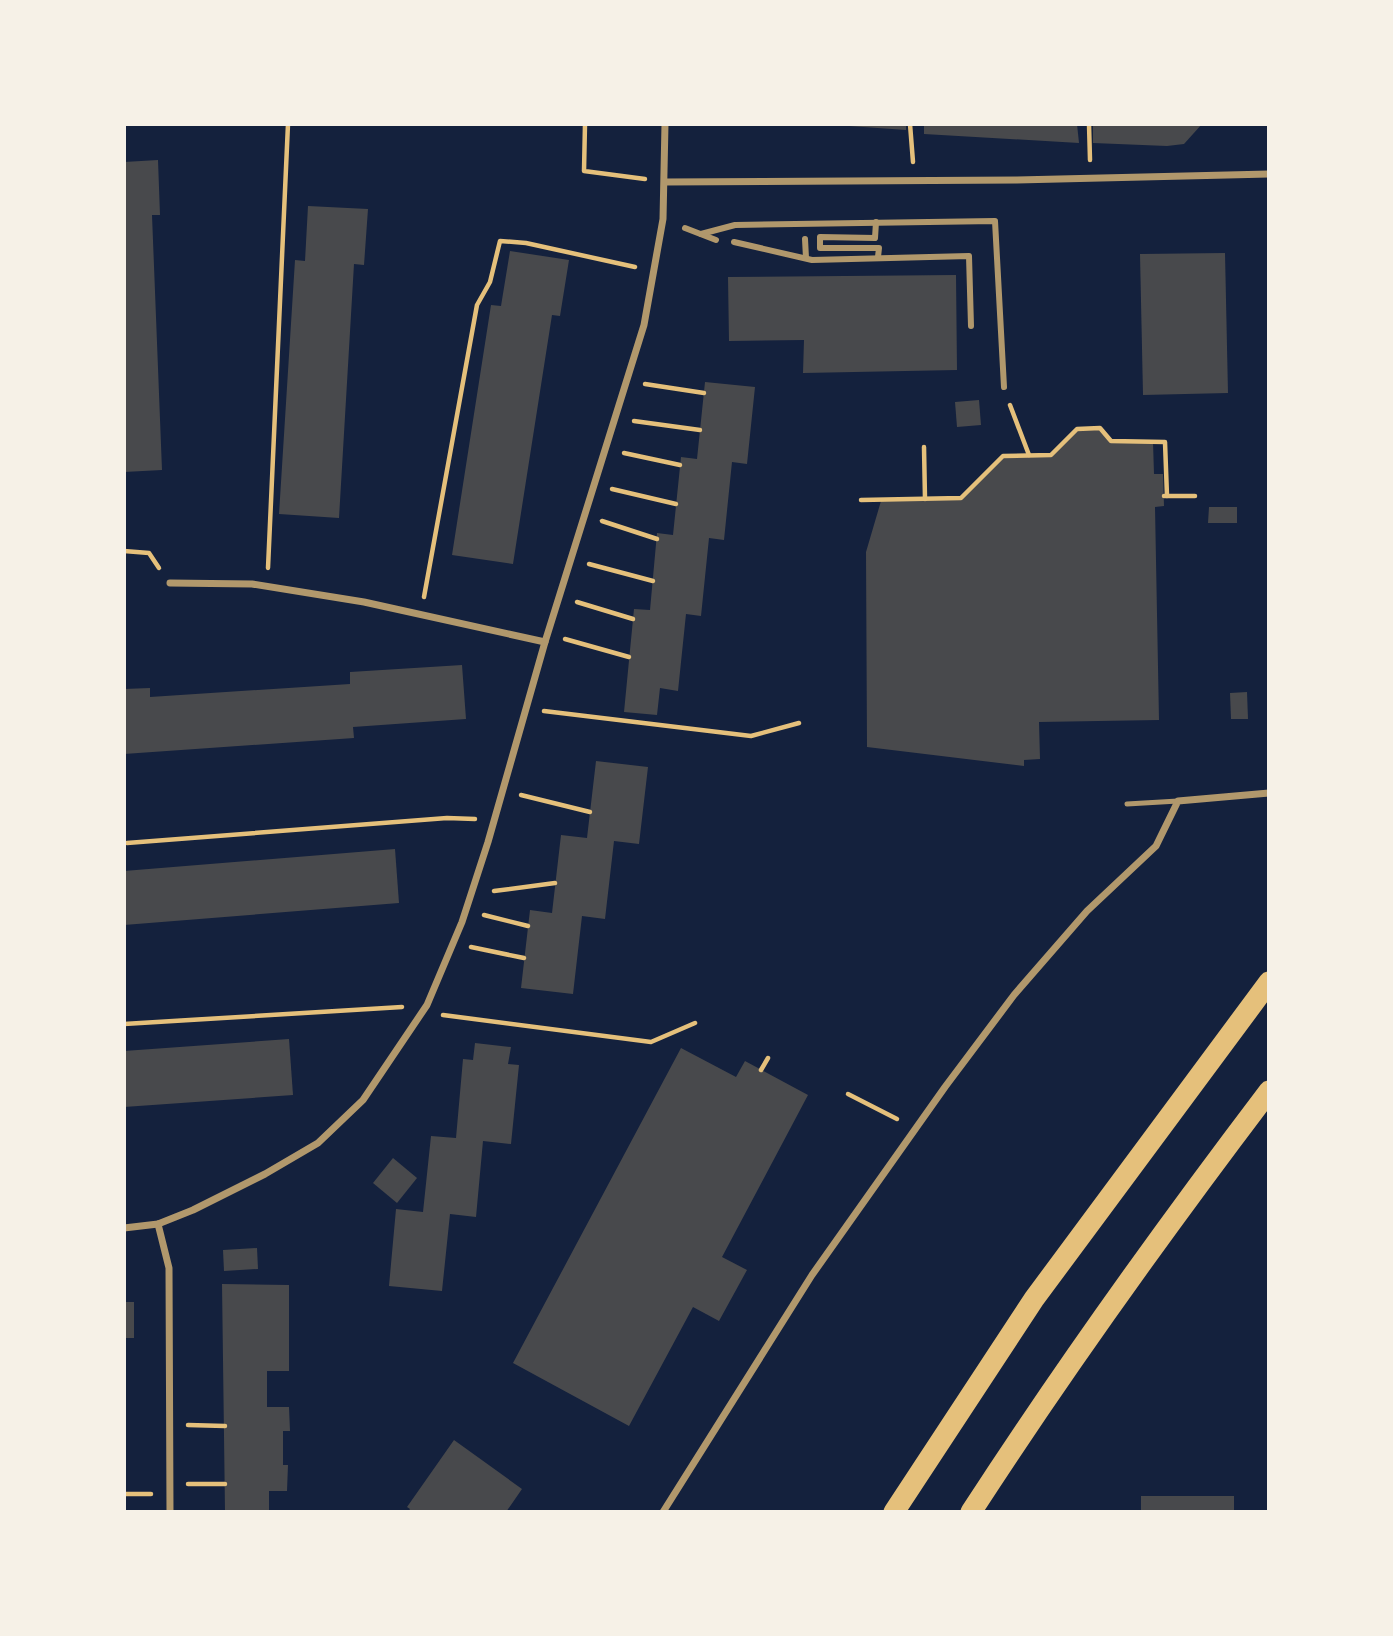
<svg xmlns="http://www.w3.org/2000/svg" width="1393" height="1636" font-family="Helvetica,sans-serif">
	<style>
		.building { fill: #48494c }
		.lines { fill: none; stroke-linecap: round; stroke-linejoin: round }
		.path { stroke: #e5c07b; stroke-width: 4.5 }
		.service { stroke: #b1986c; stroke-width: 5 }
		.pedestrian { stroke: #b1986c; stroke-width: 6 }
		.minor { stroke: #b1986c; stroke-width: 7 }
		.motorway { stroke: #e5c07b; stroke-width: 21 }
	</style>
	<rect width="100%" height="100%" fill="#14213d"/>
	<g class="building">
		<polygon points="849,124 906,124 906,130 849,126"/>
		<polygon points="924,124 1077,124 1079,143 924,134"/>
		<polygon points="1093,124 1202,124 1184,144 1167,146 1093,143"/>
		<polygon points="158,160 160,215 152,215 162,470 124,472 124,162"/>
		<polygon points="308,206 368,209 364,265 354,264 339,518 279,514 295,260 305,261"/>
		<polygon points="510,251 569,260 560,316 552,315 513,564 452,555 491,305 501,306"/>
		<polygon points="1225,253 1228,393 1143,395 1140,254"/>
		<polygon points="956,275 957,370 803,373 804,340 729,341 728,277"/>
		<polygon points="705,382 755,387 747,464 732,462 724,540 709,538 701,616 686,614 678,691 660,688 657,715 624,712 634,609 650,610 657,533 673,535 681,457 697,459"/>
		<polygon points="979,400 981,425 957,427 955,402"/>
		<polygon points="1077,430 1100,430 1111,443 1153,442 1154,474 1163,474 1164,506 1155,507 1159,720 1039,722 1040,759 1024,760 1024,766 867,747 866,552 881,501 962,499 1004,457 1052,456"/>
		<polygon points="1209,507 1237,507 1237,523 1208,523"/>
		<polygon points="462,665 466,719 353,727 354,738 124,754 124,689 150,688 150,697 350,684 350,672"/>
		<polygon points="1247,692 1248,719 1231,719 1230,693"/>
		<polygon points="596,761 648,767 639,844 614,841 605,919 582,916 573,994 521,988 530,910 552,913 561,835 587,838"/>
		<polygon points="395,849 399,903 124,925 124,871"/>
		<polygon points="289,1039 293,1095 124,1107 124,1051"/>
		<polygon points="475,1043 511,1047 508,1064 519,1065 511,1144 483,1141 476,1217 450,1214 442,1291 389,1286 396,1209 423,1212 431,1136 456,1138 463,1059 473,1060"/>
		<polygon points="681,1048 736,1077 745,1061 808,1095 722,1257 747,1270 719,1321 693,1307 629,1426 513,1363"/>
		<polygon points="393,1158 417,1178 397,1203 373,1183"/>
		<polygon points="257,1248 258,1269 224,1271 223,1250"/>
		<polygon points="222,1284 289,1285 289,1371 267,1371 267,1407 289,1407 290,1431 283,1431 283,1465 288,1465 287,1491 269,1491 269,1512 225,1512"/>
		<rect x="124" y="1302" width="10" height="36"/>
		<polygon points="454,1440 522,1489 506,1512 408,1512 410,1509 407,1507"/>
		<rect x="1141" y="1496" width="93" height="16"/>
	</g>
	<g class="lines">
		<g class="path">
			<polyline points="585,124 584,171 645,179"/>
			<polyline points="910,124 913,162"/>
			<polyline points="1089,124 1090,160"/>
			<polyline points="645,384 704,393"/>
			<polyline points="1010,405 1029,455"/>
			<polyline points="634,421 700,430"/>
			<polyline points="924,447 925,499"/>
			<polyline points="624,453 680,465"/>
			<polyline points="612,489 676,504"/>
			<polyline points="1167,496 1195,496"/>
			<polyline points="861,500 961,498 1003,456 1051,455 1077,429 1100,428 1111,441 1165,442 1167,496 1164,496"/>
			<polyline points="602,521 657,539"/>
			<polyline points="124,551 149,553 159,568"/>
			<polyline points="589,564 653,581"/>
			<polyline points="268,568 288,124"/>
			<polyline points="424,597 477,305 490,282 500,241 526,243 635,267"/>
			<polyline points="577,602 633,619"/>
			<polyline points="565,639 629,657"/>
			<polyline points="544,711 751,736 799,723"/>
			<polyline points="521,795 590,812"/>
			<polyline points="127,843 447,818 475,819"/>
			<polyline points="494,891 555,883"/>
			<polyline points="484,915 528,926"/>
			<polyline points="471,947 524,958"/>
			<polyline points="443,1015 651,1042 695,1023"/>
			<polyline points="124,1024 402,1007"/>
			<polyline points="761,1070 768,1058"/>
			<polyline points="848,1094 897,1119"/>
			<polyline points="188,1425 225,1426"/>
			<polyline points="188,1484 225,1484"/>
			<polyline points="124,1494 151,1494"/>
		</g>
		<polyline class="service" points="1127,804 1178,801"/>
		<g class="pedestrian">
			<polyline points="876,222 875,238 820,237 820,248 879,248 878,257"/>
			<polyline points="685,228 716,240"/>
			<polyline points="701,234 735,225 995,221 1004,387"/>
			<polyline points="805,239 806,258"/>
			<polyline points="734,242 812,260 969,256 971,326"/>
		</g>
		<g class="minor">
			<polyline points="665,182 1017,180 1269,174"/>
			<polyline points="170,583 252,584 364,602 545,642"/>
			<polyline points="158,1224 169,1268 170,1512"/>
			<polyline points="124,1228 158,1224 193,1210 265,1174 318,1143 363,1100 427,1005 462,922 488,842 545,642 644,325 663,219 665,124"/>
			<polyline points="663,1512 812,1275 945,1087 1014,995 1087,911 1156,846 1178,801 1269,793"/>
		</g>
		<g class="motorway">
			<polyline points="894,1512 1034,1299 1269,982"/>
			<path d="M971,1512C1065,1367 1165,1228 1269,1091"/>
		</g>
	</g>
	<rect width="1393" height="1636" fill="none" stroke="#f6f1e7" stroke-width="252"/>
</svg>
